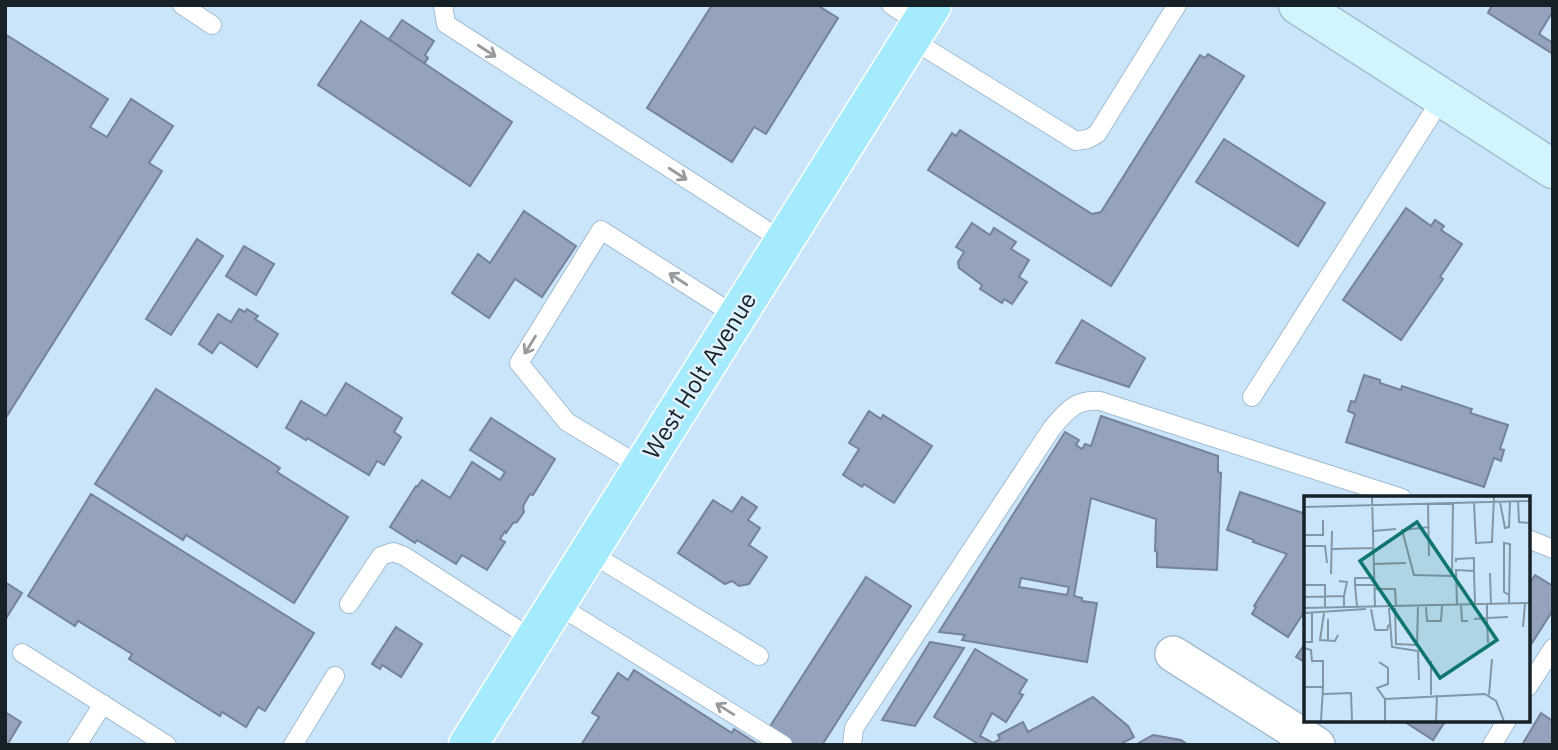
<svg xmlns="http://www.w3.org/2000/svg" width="1558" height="750" font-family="'IBM Plex Sans',sans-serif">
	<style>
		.building { fill: #95a2bb; stroke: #75829a; stroke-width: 2; fill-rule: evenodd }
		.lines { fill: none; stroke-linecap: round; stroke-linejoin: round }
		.lane-casing { stroke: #a2bdd0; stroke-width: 20 }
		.street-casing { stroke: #a2bdd0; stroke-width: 38 }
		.secondary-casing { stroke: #a2bdd0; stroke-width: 41 }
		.primary-casing { stroke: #fff; stroke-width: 41 }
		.lane { stroke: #fff; stroke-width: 18 }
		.street { stroke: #fff; stroke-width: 35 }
		.secondary { stroke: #d1f5fe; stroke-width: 38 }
		.primary { stroke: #a4ebfd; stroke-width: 38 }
		.oneway { stroke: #979b9e }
		.labels { text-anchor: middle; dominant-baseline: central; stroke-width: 5; stroke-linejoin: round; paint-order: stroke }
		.street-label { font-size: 24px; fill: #172128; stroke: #e1f1fd }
		.inset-road { fill: none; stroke: #8297a6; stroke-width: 2 }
		.view { fill: #0f766e; fill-opacity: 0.15; stroke: #0f766e; stroke-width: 3.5 }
		.inset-edge { fill: none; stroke: #172128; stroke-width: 3.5 }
	</style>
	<rect width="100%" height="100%" fill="#cae5fa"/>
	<g class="building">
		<polygon points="712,5 817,5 838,18 766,134 754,127 732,162 647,108"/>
		<polygon points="1492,5 1553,5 1553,11 1539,34 1553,43 1553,54 1488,13"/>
		<polygon points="402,20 434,41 425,55 428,58 424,64 389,39"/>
		<polygon points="361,21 512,122 470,186 318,85"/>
		<polygon points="5,34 108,99 90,127 107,137 131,99 173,126 149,163 162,171 5,419"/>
		<polygon points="1208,54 1244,76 1111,286 928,170 952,133 956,136 960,130 1092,214 1101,212 1200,55 1205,58"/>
		<polygon points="1224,139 1325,203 1298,246 1196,182"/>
		<polygon points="1406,208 1431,226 1435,220 1444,226 1441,230 1462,244 1440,277 1443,279 1401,340 1343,300"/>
		<polygon points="524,211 576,246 542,297 515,279 489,318 452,293 478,254 490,263"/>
		<polygon points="972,223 990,235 994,228 1016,242 1011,249 1029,260 1019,277 1027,282 1012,304 1004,299 1002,303 980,289 982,285 959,268 958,262 964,252 956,247"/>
		<polygon points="197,239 223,256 171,335 146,319"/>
		<polygon points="244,246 274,264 256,295 226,276"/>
		<polygon points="239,309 245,312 247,309 258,316 255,319 278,334 257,367 220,342 212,353 199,344 218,314 231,322"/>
		<polygon points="1082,320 1145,358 1129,387 1056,363"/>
		<polygon points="1364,375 1380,380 1380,383 1401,390 1402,386 1472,409 1470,413 1508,425 1500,449 1504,450 1501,461 1494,458 1484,487 1346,442 1355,414 1348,411 1351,401 1355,402"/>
		<polygon points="346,383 402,418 394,432 401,437 384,465 377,461 369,475 307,438 306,440 286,428 301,401 326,416"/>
		<polygon points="156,389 280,468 277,472 348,517 294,603 186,535 183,540 95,484"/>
		<polygon points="869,411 881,419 883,415 932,446 894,503 864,484 862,487 843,475 859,449 849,443"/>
		<path d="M1101,416L1218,456V472L1221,473L1217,570L1157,567V552L1155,551L1156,519L1091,498L1074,596L1082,598V601L1097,603L1087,662L962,640L965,635L939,632L1065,432L1079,440L1076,445L1082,449L1085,444L1091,446ZM1021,578L1069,587L1067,595L1019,587Z"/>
		<polygon points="491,418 555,459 533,495 530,494 523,506 524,512 517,522 513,523 506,533 505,531 500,539 505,542 487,570 462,555 456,564 417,540 415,543 390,527 416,486 417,487 422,480 450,498 472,462 500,480 505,472 470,450"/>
		<polygon points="1240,492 1306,514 1306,609 1288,637 1252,614 1256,607 1254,606 1287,554 1253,542 1254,540 1227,530"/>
		<polygon points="91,494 314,633 265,711 258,707 246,727 222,712 220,716 129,659 132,654 78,621 75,626 28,596"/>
		<polygon points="742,497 757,507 748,520 760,528 749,545 767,557 749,584 739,586 732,581 725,584 678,553 713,500 732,512"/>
		<polygon points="1535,575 1553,586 1553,610 1532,643 1528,640 1528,586"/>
		<polygon points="866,577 911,606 822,745 795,745 769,728"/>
		<polygon points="5,582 22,593 5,620"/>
		<polygon points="396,627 422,644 401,677 382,665 380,669 372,664"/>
		<polygon points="930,642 964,648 915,726 882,720"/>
		<polygon points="1306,642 1306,663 1296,657"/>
		<polygon points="975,649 1027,680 1019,693 1023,695 1006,722 992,713 980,736 993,743 1000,739 998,735 1023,722 1028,732 1093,697 1128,726 1134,737 1119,745 980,745 934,717"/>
		<polygon points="634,670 732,733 734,729 759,745 581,745 599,717 592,713 618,673 628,680"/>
		<polygon points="5,712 21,722 7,745 5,745"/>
		<polygon points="1541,713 1553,721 1553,745 1522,745"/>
		<polygon points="1402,720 1446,720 1433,740"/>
		<polygon points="1153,735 1181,740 1188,745 1135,745"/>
	</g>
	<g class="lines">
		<g class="lane-casing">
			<g id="lane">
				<polyline points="182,5 212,25"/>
				<polyline points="443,5 446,24 783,241"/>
				<polyline points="891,5 920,24"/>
				<polyline points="911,39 1076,141 1088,139 1097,134 1177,5"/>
				<polyline points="1252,397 1442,98"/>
				<polyline points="642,467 567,422 519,363 601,230 736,316"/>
				<polyline points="1528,539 1553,549"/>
				<polyline points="589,552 759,656"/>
				<polyline points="349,604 381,556 393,552 404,556 534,640"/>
				<polyline points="556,604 783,745"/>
				<polyline points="22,653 167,745"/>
				<polyline points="1528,687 1553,648"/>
				<polyline points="77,745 103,704"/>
				<polyline points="293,745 335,676"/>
				<path d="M852,745L854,728L1052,428C1067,410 1076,399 1100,401L1402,498"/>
				<polyline points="1492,745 1507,720"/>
			</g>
		</g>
		<g class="street-casing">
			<polyline id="street" points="1173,654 1317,745"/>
		</g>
		<g class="secondary-casing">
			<polyline id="secondary" points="1298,5 1553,169"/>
		</g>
		<g class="primary-casing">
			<polyline id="primary" points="468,745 932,5"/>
		</g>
		<use href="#lane" class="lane"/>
		<use href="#street" class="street"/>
		<use href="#secondary" class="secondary"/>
		<use href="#primary" class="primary"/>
	</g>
	<defs><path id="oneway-shaft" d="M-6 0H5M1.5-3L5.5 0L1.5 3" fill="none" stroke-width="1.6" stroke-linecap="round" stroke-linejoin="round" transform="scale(1.75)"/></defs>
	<g class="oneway">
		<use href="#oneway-shaft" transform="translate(487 51) rotate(33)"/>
		<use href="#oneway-shaft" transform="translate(678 174) rotate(33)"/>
		<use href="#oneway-shaft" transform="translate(678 279) rotate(-147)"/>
		<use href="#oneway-shaft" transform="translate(530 345) rotate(122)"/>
		<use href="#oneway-shaft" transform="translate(725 709) rotate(-148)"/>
	</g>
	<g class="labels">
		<g class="street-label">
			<text transform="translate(699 375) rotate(-58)">West Holt Avenue</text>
		</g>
	</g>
	<g transform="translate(1304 496)">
		<rect width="226" height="226" fill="#cae5fa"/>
		<path class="inset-road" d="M68,0L71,111M214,5L215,26L226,27M196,6L201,32L205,31L206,5M170,7L172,47L188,46L190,0M124,8L125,60M0,11L226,5M125,31L98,34L110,79L148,80L149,7M69,35L92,33M0,39H19V24M0,50H21L23,67M28,53L69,52M152,66V63L170,62V75M70,68L102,67M186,77L187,108M27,78L28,35M70,82H51V89H70M35,85L43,86L40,100M0,89H21V111M51,89L53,110M70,93H91L92,110M0,101L40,100V111M205,107L206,48L200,47V96L205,99M153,109L152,74L170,75L171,108M157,109L158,125H164M183,109V122L204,121M122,111L123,125H137L138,110M0,112L226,107M85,112L88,151L114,155L115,184M91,112L92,148L113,149L114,111M67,113L71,134H83L85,128M0,117L62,113M20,117L16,144L31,145L34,139M24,123V145M170,123L183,122L184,147M219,131L221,107M0,146H8V117M0,152L7,154L8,165H19V191M127,165V199M75,166L84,172V188L73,192L81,203V225M0,191H19L17,225M19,198L47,197L48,225M185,199L188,163M81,203L181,198L192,205L200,225M132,225L133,199"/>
		<path class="view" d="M113,26L193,144L136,182L56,65Z"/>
		<rect width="226" height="226" class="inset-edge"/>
	</g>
	<rect width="1558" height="750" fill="none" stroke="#172128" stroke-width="14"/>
</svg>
